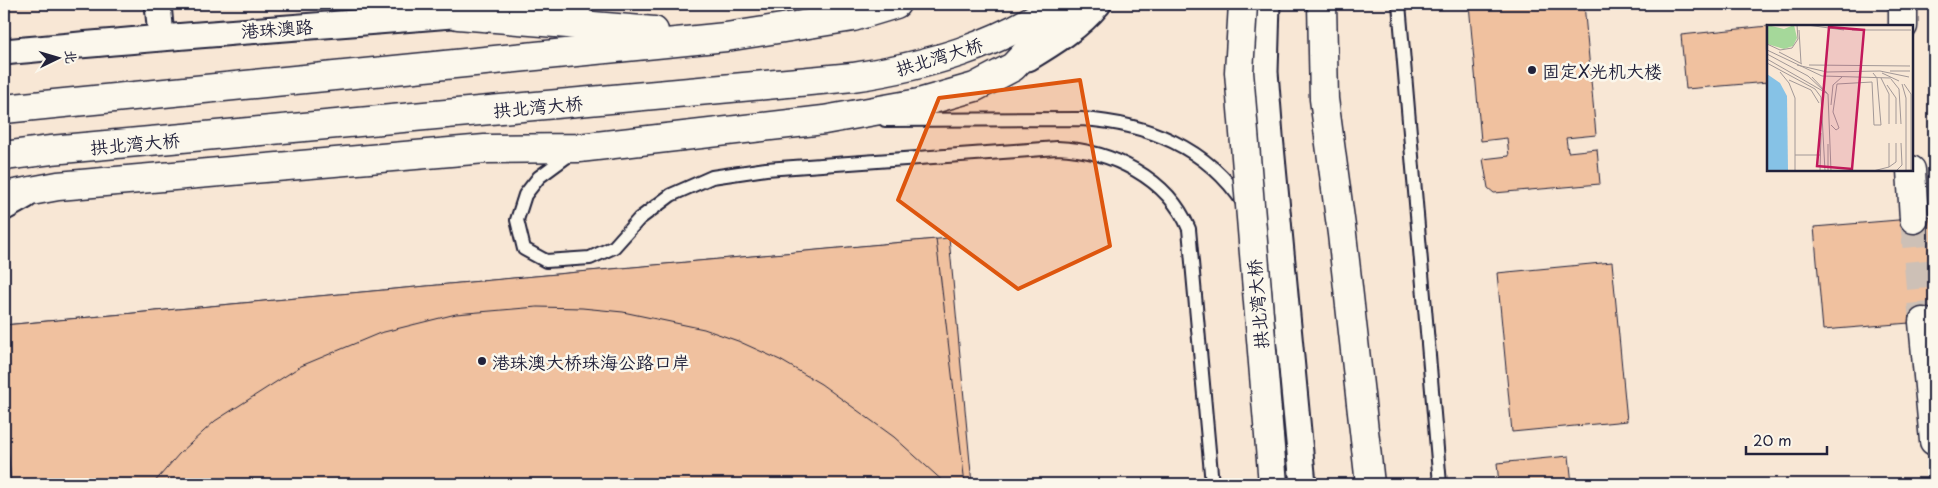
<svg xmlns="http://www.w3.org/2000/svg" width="1938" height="488" font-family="'Playpen Sans','LXGW WenKai TC',sans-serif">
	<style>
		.built { fill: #f6dcc5 }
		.building { fill: #f0c19f; stroke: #22223b }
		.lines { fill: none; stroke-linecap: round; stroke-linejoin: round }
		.trunk-tunnel { stroke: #cdc0b6; stroke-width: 28; stroke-dasharray: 28 14; stroke-linecap: butt }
		.service-casing { stroke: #22223b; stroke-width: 16 }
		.minor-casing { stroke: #22223b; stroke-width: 29 }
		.secondary-casing { stroke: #22223b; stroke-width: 31 }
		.trunk-casing { stroke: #22223b; stroke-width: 31 }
		.service { stroke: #fbf7ec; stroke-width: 12 }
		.minor { stroke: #fbf7ec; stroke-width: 25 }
		.secondary { stroke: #fbf7ec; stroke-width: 28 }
		.trunk { stroke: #fbf7ec; stroke-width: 28 }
		.secondary-bridge-casing { stroke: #22223b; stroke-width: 31; stroke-linecap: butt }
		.secondary-bridge { stroke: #fbf7ec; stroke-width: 28 }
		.marked { fill: #de560e; fill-opacity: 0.2; stroke: #de560e; stroke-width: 4; stroke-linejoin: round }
		.poi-dot { fill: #22223b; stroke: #fbf7ec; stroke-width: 2 }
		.labels { text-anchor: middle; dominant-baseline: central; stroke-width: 5; stroke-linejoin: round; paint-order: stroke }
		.street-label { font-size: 18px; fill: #22223b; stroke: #fbf7ec }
		.poi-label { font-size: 18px; fill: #22223b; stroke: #fbf7ec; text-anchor: start }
		.inset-road { fill: none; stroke: #a29897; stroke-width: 1 }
		.view { fill: #c2185b; fill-opacity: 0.15; stroke: #c2185b; stroke-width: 2.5 }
		.inset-edge { fill: none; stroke: #22223b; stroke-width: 2.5 }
	</style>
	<rect width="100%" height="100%" fill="#f8e7d5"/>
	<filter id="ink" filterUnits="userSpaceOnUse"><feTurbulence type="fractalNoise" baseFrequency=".02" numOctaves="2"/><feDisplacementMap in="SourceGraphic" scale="10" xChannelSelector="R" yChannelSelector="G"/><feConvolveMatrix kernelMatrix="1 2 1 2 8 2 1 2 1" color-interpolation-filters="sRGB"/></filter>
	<g filter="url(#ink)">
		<polygon class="built" points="4,4 87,4 88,5 4,13"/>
		<g class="building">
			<polygon points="1469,4 1584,4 1596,135 1566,138 1568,152 1597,149 1600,184 1494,193 1488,188 1483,159 1509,156 1507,138 1481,141"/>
			<polygon points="1768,26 1768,82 1686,89 1681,35"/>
			<polygon points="1934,217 1934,321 1823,330 1814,227"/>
			<polygon points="949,238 972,484 11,484 4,397 4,325"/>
			<polygon points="936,239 965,484 11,484 4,397 4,325"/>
			<polygon points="1612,262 1627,421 1512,432 1497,273"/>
			<polygon points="537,307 582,308 623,312 704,329 738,341 780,360 821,384 894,437 946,484 153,484 179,454 215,421 301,366 380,333 456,314"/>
			<polygon points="1569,456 1572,484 1499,484 1497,463"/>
		</g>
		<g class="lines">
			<polyline class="trunk-tunnel" points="1914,219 1923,322"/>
			<g class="service-casing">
				<g id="service">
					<polyline points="1399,4 1440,484"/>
					<path d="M885,120L1081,119C1146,123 1207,147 1244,204"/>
					<path d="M573,152L539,177L525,195L517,220L524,249L546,261L590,258L614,247L639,219L671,195L712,177L766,169L1057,148C1111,150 1168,178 1189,229L1212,484"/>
					<polyline points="4,215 29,201"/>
				</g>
			</g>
			<g class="minor-casing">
				<g id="minor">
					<polyline points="158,4 161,37"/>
					<polyline points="1267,4 1265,72 1270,136 1303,484"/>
					<path d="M4,52C196,33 388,22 580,4"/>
					<path d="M1028,58C1053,43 1079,27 1098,4"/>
				</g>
			</g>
			<g class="secondary-casing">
				<path id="secondary" d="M4,156L51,150L853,77C927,66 996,46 1058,4"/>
			</g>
			<g class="trunk-casing">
				<g id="trunk">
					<polyline points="1322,4 1324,99 1342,234 1370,484"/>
					<polyline points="458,15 654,31"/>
					<polyline points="1903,26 1903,4"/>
					<polyline points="4,109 726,37 853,17 896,4"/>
					<polyline points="1911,170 1914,219"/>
					<polyline points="4,196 58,186 485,149 579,148 824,120 919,103 975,87 1013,67 1054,23 1064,4"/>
					<polyline points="1923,322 1934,441"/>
				</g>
			</g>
			<use href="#service" class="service"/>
			<use href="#minor" class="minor"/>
			<use href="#secondary" class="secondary"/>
			<use href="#trunk" class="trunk"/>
			<g class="secondary-bridge-casing">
				<polyline id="secondary-bridge" points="1243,4 1239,72 1273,484"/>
			</g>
			<use href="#secondary-bridge" class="secondary-bridge"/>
		</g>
	</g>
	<path class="marked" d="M1080,80L1110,246L1018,289L898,200L939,98Z"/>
	<g class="poi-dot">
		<circle cx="1532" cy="70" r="5"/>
		<circle cx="482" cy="361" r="5"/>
	</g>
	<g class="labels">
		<g class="street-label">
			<text transform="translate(277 28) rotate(-4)">港珠澳路</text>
			<text transform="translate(939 56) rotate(-17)">拱北湾大桥</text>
			<text transform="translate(538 106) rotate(-5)">拱北湾大桥</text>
			<text transform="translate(135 143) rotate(-5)">拱北湾大桥</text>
			<text transform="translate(1257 304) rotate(-95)">拱北湾大桥</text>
		</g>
		<g class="poi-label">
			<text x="1542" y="70">固定X光机大楼</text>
			<text x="492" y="361">港珠澳大桥珠海公路口岸</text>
		</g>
	</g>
	<g transform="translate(1767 25)">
		<rect width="146" height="146" fill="#f8e7d5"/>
		<path d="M0,0L17,4L27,0L30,13L26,21L17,24L0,19Z" fill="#a5d89a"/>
		<path d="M0,49L13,58L20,71L21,146H0Z" fill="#86c2e6"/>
		<path class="inset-road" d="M40,0L77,5M32,5L34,38M85,5H144M0,19L13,25L25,23L31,14L30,0M0,25L55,51L124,53M12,27L35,39M0,29L41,51L56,65M0,34L61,69L64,146M0,38L48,64L54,72L58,146M30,40L60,47L113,46L142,52M42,40L143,41M123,46H143M13,47L22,58L28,73V146M115,48L132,56M45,52L60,68M114,53L122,69V99M124,54L132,64L134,99M22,55L44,65L52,78M135,59L139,73V146M137,59L144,69V146M120,60L129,73V99M64,80L66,60L75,52M64,100L69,105L72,103L66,87L70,59L105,57L107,100H114L110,53L106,48M61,119V146M28,130H53M122,142L129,137V118M130,145L135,140L134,118M53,146L54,108M106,146L122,142V118M124,146L147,145"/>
		<path class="view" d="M62,2L97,5L85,144L50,141Z"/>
		<rect width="146" height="146" class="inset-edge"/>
	</g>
	<rect width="1938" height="488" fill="none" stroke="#fbf7ec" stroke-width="20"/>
	<rect x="10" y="10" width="1918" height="468" fill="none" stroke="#22223b" stroke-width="2" filter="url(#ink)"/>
	<g transform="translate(58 58) rotate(85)" stroke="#fbf7ec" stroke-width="4" paint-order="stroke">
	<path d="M0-4L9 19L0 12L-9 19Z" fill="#22223b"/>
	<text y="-8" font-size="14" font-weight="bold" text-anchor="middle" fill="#22223b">北</text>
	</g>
	<path d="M1746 446v8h81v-8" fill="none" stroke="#22223b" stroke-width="2.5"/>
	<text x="1753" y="446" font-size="15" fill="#22223b" stroke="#fbf7ec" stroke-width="4" paint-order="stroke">20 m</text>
</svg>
